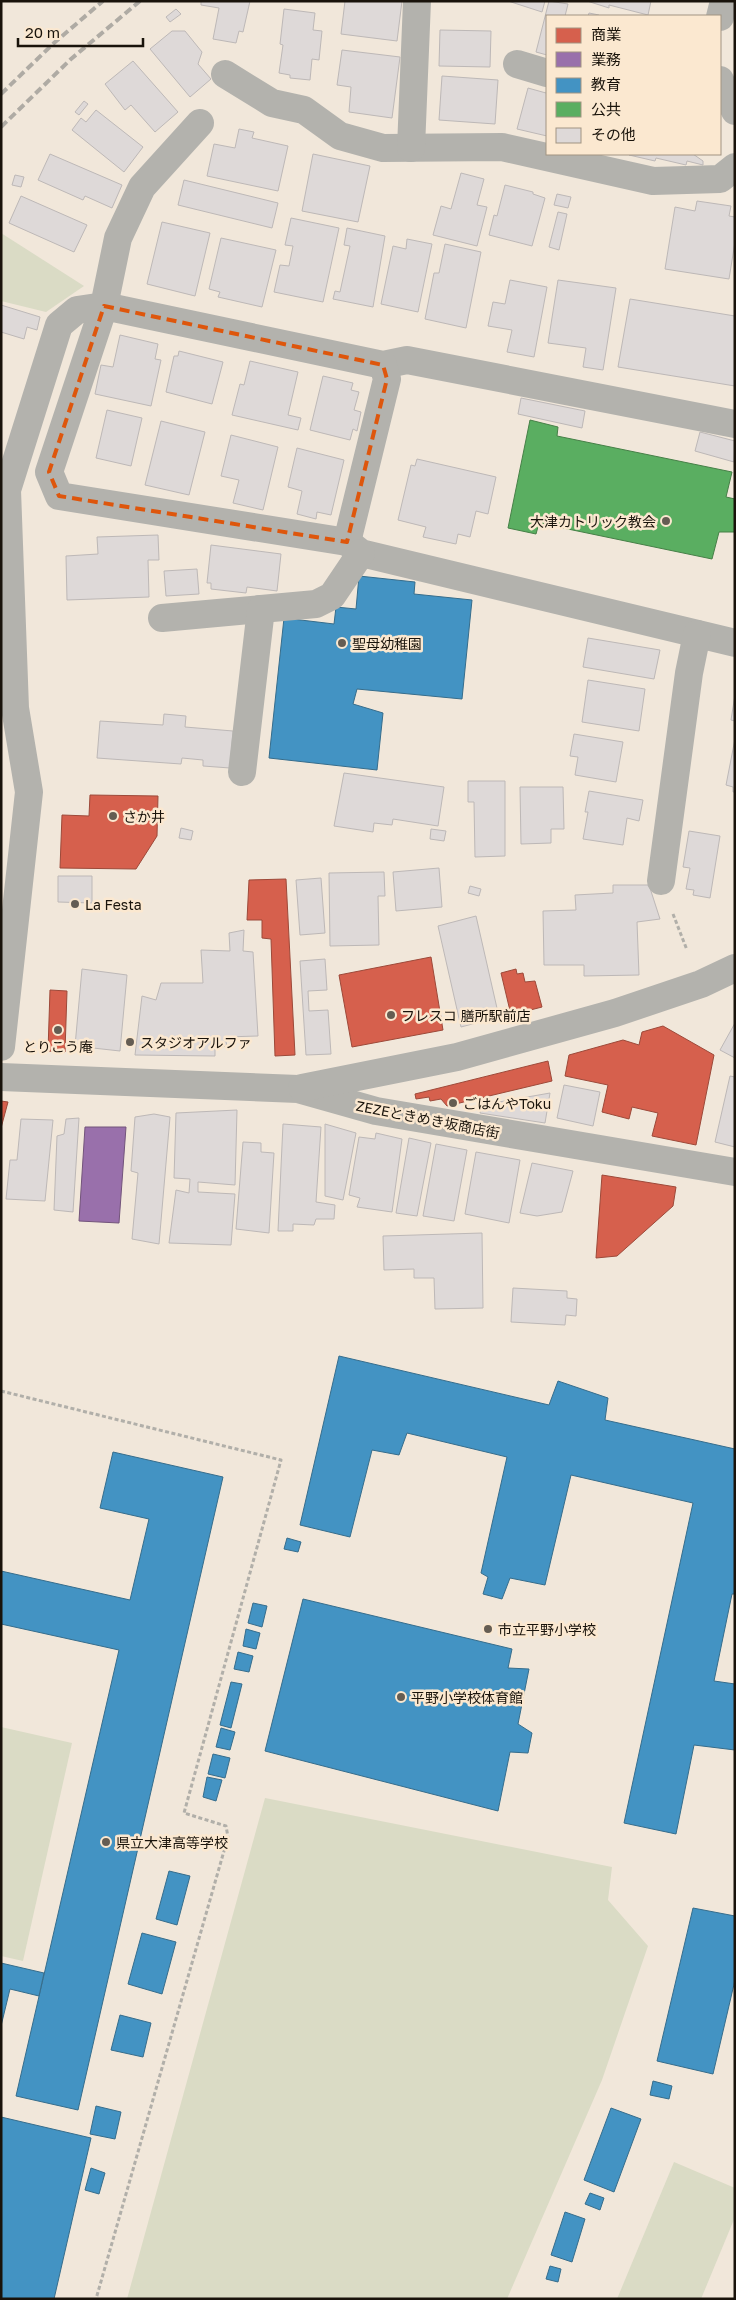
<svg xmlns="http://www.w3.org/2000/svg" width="736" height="2300" font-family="'Golos Text','Noto Sans JP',sans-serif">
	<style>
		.green { fill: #dadbc5 }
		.shops { fill: #d6604d; stroke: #9d4939 }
		.offices { fill: #9970ab; stroke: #73547b }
		.schools { fill: #4393c3; stroke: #366d8c }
		.public { fill: #5aae61; stroke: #468047 }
		.building { fill: #ded9d8; stroke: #bdb8b7 }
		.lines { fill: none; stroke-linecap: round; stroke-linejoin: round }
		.path { stroke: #b1afa9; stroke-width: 3; stroke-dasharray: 4 2.5; stroke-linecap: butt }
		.minor { stroke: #b3b2ad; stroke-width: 28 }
		.rail { stroke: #afaba4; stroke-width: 4; stroke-dasharray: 8 4; stroke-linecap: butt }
		.marked { fill: none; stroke: #de560c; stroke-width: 4; stroke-dasharray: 10 6; stroke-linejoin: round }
		.poi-dot { fill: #655d53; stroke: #fbe8d0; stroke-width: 2 }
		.labels { text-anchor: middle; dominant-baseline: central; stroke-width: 5; stroke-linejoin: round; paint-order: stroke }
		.poi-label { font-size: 14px; fill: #19130b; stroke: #fbe8d0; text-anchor: start }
		.street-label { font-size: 14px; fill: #19130b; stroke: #fbe8d0 }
	</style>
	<rect width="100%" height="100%" fill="#f1e7da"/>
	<g class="green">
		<polygon points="1,233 84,286 46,312 1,301"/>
		<polygon points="1,1727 72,1743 23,1961 1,1956"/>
		<polygon points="265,1798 612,1867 608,1900 648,1946 602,2080 507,2299 127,2299"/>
		<polygon points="674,2162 735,2188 735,2217 701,2299 617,2299"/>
	</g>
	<g class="shops">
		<polygon points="90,795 158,796 157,836 136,869 60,868 62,815 89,816"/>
		<polygon points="286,879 295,1055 275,1056 271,939 262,938 262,920 247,920 249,880"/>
		<polygon points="431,957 443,1030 352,1047 339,975"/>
		<polygon points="516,969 517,974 523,973 525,982 535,981 542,1007 511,1015 501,973"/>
		<polygon points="50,990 67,991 65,1052 48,1051"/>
		<polygon points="663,1026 714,1055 696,1145 652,1136 658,1113 632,1107 629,1119 602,1112 608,1085 565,1076 569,1055 623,1040 639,1045 642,1032"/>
		<polygon points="548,1061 552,1081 447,1106 441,1099 430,1101 429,1097 416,1099 415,1094"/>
		<polygon points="1,1101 8,1102 1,1128"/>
		<polygon points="602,1175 676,1187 673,1206 617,1256 596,1258"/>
	</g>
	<polygon class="offices" points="85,1127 126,1127 119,1223 79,1221"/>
	<g class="schools">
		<polygon points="359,576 415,582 414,594 472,600 462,699 357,689 353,704 383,713 377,770 269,758 284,618 334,624 336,607 356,609"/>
		<polygon points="339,1356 549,1405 558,1381 608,1398 605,1420 735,1449 735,1594 732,1594 714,1681 735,1684 735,1750 694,1745 676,1834 624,1823 693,1503 571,1475 545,1585 510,1578 502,1599 483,1594 488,1577 481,1573 507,1457 407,1433 399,1455 372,1450 350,1537 300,1525"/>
		<polygon points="113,1452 223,1477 78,2110 16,2096 119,1650 1,1624 1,1571 130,1600 149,1519 100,1508"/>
		<polygon points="287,1538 301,1542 298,1552 284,1549"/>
		<polygon points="303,1599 512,1649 508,1668 529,1669 518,1724 532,1733 528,1753 510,1752 498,1811 265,1751"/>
		<polygon points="253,1603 267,1606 262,1627 248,1623"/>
		<polygon points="246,1629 260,1633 256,1649 243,1646"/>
		<polygon points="238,1652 253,1656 249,1672 234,1669"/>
		<polygon points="231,1682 242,1684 231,1728 220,1725"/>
		<polygon points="221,1728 235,1732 230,1750 216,1747"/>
		<polygon points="213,1754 230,1758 225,1778 208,1774"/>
		<polygon points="207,1777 222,1780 216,1801 203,1797"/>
		<polygon points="169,1871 190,1876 177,1925 156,1919"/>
		<polygon points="693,1908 735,1916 735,1980 713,2074 657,2061"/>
		<polygon points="142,1933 176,1942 162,1994 128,1984"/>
		<polygon points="1,1963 44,1973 39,1996 10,1989 1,2026"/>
		<polygon points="120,2015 151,2023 143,2057 111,2050"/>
		<polygon points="653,2081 672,2086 669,2099 650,2095"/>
		<polygon points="96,2106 121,2112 115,2139 90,2134"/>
		<polygon points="611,2108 641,2119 614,2192 584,2180"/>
		<polygon points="1,2117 91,2138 54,2299 1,2299"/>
		<polygon points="91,2168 105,2173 99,2194 85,2190"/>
		<polygon points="590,2193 604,2198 600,2210 585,2204"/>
		<polygon points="565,2212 585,2219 572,2262 551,2255"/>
		<polygon points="550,2266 561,2269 558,2282 546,2279"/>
	</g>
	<polygon class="public" points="530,420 558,427 557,436 732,472 726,497 735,499 735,532 719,532 712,559 539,523 536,534 508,528"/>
	<g class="building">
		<polygon points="201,1 250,1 243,32 239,31 236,43 213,39 219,8 201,5"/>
		<polygon points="345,1 402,1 397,41 341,34"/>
		<polygon points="508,1 545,1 542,12"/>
		<polygon points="549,1 568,4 565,16 547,16 547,55 536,52"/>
		<polygon points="587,1 651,1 648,15 609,5 609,8"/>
		<polygon points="176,9 181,14 170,22 166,17"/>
		<polygon points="284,9 315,13 313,30 322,31 319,60 312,59 310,80 290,78 290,75 279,73 283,45 280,44"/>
		<polygon points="589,13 599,15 599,16 588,16"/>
		<polygon points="440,30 491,31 490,67 439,66"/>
		<polygon points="172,31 185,31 202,52 198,64 211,79 190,97 150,49"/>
		<polygon points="342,50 400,57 392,118 349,112 351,87 337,85"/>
		<polygon points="133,61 178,112 155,132 131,105 125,110 105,84"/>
		<polygon points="442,76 498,80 495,124 439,120"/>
		<polygon points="528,88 546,93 547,89 547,136 517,129"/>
		<polygon points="84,101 88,104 79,115 75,112"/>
		<polygon points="96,110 143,147 124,172 72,130 81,118 86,122"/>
		<polygon points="239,129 254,132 252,138 288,146 278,191 207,176 214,144 235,148"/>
		<polygon points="50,154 122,185 112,208 85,196 83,200 38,180"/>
		<polygon points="313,154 370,166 358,222 302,211"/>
		<polygon points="693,154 703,161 703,165 687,161 686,165 656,158 655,161 629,155"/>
		<polygon points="461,173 484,179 477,205 487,207 477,246 433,235 441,206 451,209"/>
		<polygon points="15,175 24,177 21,187 12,185"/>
		<polygon points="184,180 278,203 272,228 178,205"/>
		<polygon points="505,185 533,192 533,194 545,198 532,246 489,235 494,215 497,216"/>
		<polygon points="557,194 571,197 568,208 554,205"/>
		<polygon points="21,196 87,225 74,252 9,223"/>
		<polygon points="697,201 731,206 729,216 735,217 735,242 729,279 665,269 675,207 695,211"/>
		<polygon points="558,212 567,214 559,250 549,247"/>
		<polygon points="291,218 339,228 323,302 274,292 280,265 289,266 293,246 285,245"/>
		<polygon points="162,222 210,233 195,296 147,284"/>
		<polygon points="347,228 385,236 373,307 333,299 335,291 340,292 350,246 344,245"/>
		<polygon points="221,238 276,250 262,307 218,297 220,292 209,289"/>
		<polygon points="407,239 432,244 418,312 381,304 393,246 406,249"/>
		<polygon points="445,244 481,252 466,328 425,319 434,273 439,273"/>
		<polygon points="510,280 547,287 534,357 507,352 512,330 488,326 493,302 505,304"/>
		<polygon points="558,280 616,288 603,370 583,367 586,348 548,343"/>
		<polygon points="630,299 735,316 735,386 618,367"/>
		<polygon points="1,305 40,317 37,330 27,327 24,339 1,332"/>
		<polygon points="120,335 158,344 155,359 161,360 151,406 95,394 101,365 113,367"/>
		<polygon points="179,351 223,362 212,404 166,392 174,356 178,356"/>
		<polygon points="250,361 298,372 288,415 301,418 298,430 232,415 240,384 244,385"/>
		<polygon points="323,376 353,383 351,390 359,392 354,410 361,412 357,431 353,429 350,440 310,430"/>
		<polygon points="521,398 585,411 582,428 518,414"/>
		<polygon points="107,410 142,418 131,466 96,458"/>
		<polygon points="161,421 205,432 189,495 145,485"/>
		<polygon points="700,432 735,441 734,462 695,451"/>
		<polygon points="231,435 278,447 263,510 233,503 239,480 221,476"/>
		<polygon points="297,448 344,460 331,515 317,512 316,519 297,514 302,491 288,487"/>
		<polygon points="417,459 496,477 488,514 476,511 470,537 458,534 456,544 423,537 426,527 398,520 411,465 415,466"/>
		<polygon points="158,535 159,560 148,560 149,597 67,600 66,556 98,554 97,537"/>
		<polygon points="211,545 281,554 277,591 247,587 246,593 211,589 211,583 207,583"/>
		<polygon points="197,569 199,594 166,596 164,571"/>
		<polygon points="588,638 660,650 654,679 583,667"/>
		<polygon points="588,680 645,689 639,731 582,722"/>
		<polygon points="735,695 735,721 731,720"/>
		<polygon points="164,714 186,716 185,727 233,731 230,768 203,766 203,760 182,758 181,764 97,758 100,721 163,725"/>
		<polygon points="574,734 623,742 616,782 575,775 578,757 570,756"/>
		<polygon points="735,739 735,792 733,792 733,787 726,785"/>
		<polygon points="344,773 444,787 438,826 393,819 392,825 374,823 373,832 334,826"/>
		<polygon points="468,781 505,781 505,856 475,857 474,802 468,802"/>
		<polygon points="520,787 563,787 564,829 551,829 551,843 521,844"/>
		<polygon points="589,791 643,800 639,821 627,818 623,845 583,839 588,812 585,812"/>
		<polygon points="181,828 193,831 191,840 179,838"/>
		<polygon points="431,829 446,831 444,841 430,839"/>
		<polygon points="689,831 720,836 710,898 693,895 694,890 686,889 690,868 683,867"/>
		<polygon points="439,868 442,907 396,911 393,872"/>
		<polygon points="384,872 385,896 378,896 379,945 330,946 329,873"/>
		<polygon points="58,876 92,876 92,903 58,902"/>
		<polygon points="321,878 325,933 300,935 296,880"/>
		<polygon points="613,885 649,885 660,919 637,922 639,975 584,976 584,965 544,965 543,911 576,910 575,895 613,893"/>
		<polygon points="470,886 481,889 479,896 468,893"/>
		<polygon points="476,916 499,1017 461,1027 438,926"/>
		<polygon points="244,930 243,951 253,952 258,1036 225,1037 227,1046 215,1048 215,1056 135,1055 142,996 156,1000 161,983 203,983 201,950 230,951 229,933"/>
		<polygon points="325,959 327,990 308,991 309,1011 328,1010 331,1054 306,1055 300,961"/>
		<polygon points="82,969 127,975 120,1051 75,1046"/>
		<polygon points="735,1023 735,1058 720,1050"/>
		<polygon points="730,1076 735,1077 735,1147 715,1142"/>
		<polygon points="564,1085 600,1092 593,1126 557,1118"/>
		<polygon points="550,1093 545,1123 480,1113 482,1105"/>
		<polygon points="237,1110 235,1185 198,1182 198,1192 235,1194 231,1245 169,1243 176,1190 189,1193 190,1179 174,1178 176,1113"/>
		<polygon points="154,1114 170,1117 159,1244 132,1239 138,1173 131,1171 135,1117"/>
		<polygon points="79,1118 73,1212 54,1210 57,1136 64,1134 66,1119"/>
		<polygon points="21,1119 53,1120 45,1201 6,1199 10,1160 17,1160"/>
		<polygon points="283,1124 321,1127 316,1202 335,1205 334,1219 316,1219 314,1225 293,1224 293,1231 278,1231"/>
		<polygon points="325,1124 356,1133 343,1200 325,1196"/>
		<polygon points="376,1133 402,1139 392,1212 357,1207 360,1198 349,1195 359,1137 375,1139"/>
		<polygon points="409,1138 431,1143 417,1216 396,1213"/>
		<polygon points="243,1142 261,1143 261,1152 274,1153 269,1233 236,1229"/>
		<polygon points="436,1144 467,1150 454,1221 423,1216"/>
		<polygon points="476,1152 520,1160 509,1223 465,1214"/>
		<polygon points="532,1163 573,1171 562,1212 537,1216 520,1213"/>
		<polygon points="482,1233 483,1308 435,1309 434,1278 414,1278 414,1269 384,1270 383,1236"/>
		<polygon points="513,1288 567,1291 567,1298 577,1299 576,1316 566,1315 565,1325 511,1322"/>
	</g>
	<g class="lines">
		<g class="path">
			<polyline points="673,914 687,950"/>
			<polyline points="1,1391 281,1460 184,1813 226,1826 228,1837 96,2299"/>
		</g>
		<g class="minor">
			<polyline points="720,17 724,1"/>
			<polyline points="517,64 547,73"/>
			<polyline points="225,74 272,103 304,110 340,136 383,148 502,147 653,181 720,179 735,167"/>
			<polyline points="720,80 735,111"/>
			<polyline points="411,148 417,1"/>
			<polyline points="735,424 407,360 383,365 104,306 49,472 59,496 347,542 361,553 735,643"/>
			<polyline points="347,542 387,379 383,365"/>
			<polyline points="162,618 261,609"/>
			<polyline points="242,772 261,609 316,604 332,596 361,553"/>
			<polyline points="661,881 689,673 697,634"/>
			<polyline points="1,1047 29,792 15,708 7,490 59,325 77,310 104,306 118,238 142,187 200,123"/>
			<polyline points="1,1077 298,1089 376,1111 735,1172"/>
			<polyline points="302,1088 457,1057 615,1013 701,984 735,968"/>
		</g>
		<g class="rail">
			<polyline points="1,94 54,43 103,1"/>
			<polyline points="1,127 71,59 140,1"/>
		</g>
	</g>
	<path class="marked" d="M104,306L383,365L387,379L347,542L59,496L49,472Z"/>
	<g class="poi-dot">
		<circle cx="666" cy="521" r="5"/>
		<circle cx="342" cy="643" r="5"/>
		<circle cx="113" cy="816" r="5"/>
		<circle cx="75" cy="904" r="5"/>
		<circle cx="391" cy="1015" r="5"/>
		<circle cx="58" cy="1030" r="5"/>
		<circle cx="130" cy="1042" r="5"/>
		<circle cx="453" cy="1103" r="5"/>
		<circle cx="488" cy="1629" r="5"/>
		<circle cx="401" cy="1697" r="5"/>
		<circle cx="106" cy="1842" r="5"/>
	</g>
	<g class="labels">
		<g class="poi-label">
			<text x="656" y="521" text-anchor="end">大津カトリック教会</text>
			<text x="352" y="643">聖母幼稚園</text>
			<text x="123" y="816">さか井</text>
			<text x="85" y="904">La Festa</text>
			<text x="401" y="1015">フレスコ 膳所駅前店</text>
			<text x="140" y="1042">スタジオアルファ</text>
			<text x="58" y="1046" text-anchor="middle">とりこう庵</text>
			<text x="463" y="1103">ごはんやToku</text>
			<text x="498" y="1629">市立平野小学校</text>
			<text x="411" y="1697">平野小学校体育館</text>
			<text x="116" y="1842">県立大津高等学校</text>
		</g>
		<g class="street-label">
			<text transform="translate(428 1119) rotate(11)">ZEZEときめき坂商店街</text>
		</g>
	</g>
	<rect width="736" height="2300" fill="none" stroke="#19130b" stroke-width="5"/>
	<rect x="546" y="15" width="175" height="140" fill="#fbe8d0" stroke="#a19381"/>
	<rect x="556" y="28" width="25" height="15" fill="#d6604d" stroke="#a19381"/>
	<text x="591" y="40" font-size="15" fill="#19130b">商業</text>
	<rect x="556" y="52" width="25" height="15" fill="#9970ab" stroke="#a19381"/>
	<text x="591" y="65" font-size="15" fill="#19130b">業務</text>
	<rect x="556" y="78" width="25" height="15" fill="#4393c3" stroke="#a19381"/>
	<text x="591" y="90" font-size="15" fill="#19130b">教育</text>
	<rect x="556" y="102" width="25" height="15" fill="#5aae61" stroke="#a19381"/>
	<text x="591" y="115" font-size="15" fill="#19130b">公共</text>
	<rect x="556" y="128" width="25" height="15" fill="#ded9d8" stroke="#a19381"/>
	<text x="591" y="140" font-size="15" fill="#19130b">その他</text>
	<path d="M18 38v8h125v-8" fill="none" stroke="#19130b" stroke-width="2.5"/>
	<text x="25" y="38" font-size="15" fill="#19130b" stroke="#fbe8d0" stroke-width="4" paint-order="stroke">20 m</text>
</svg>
